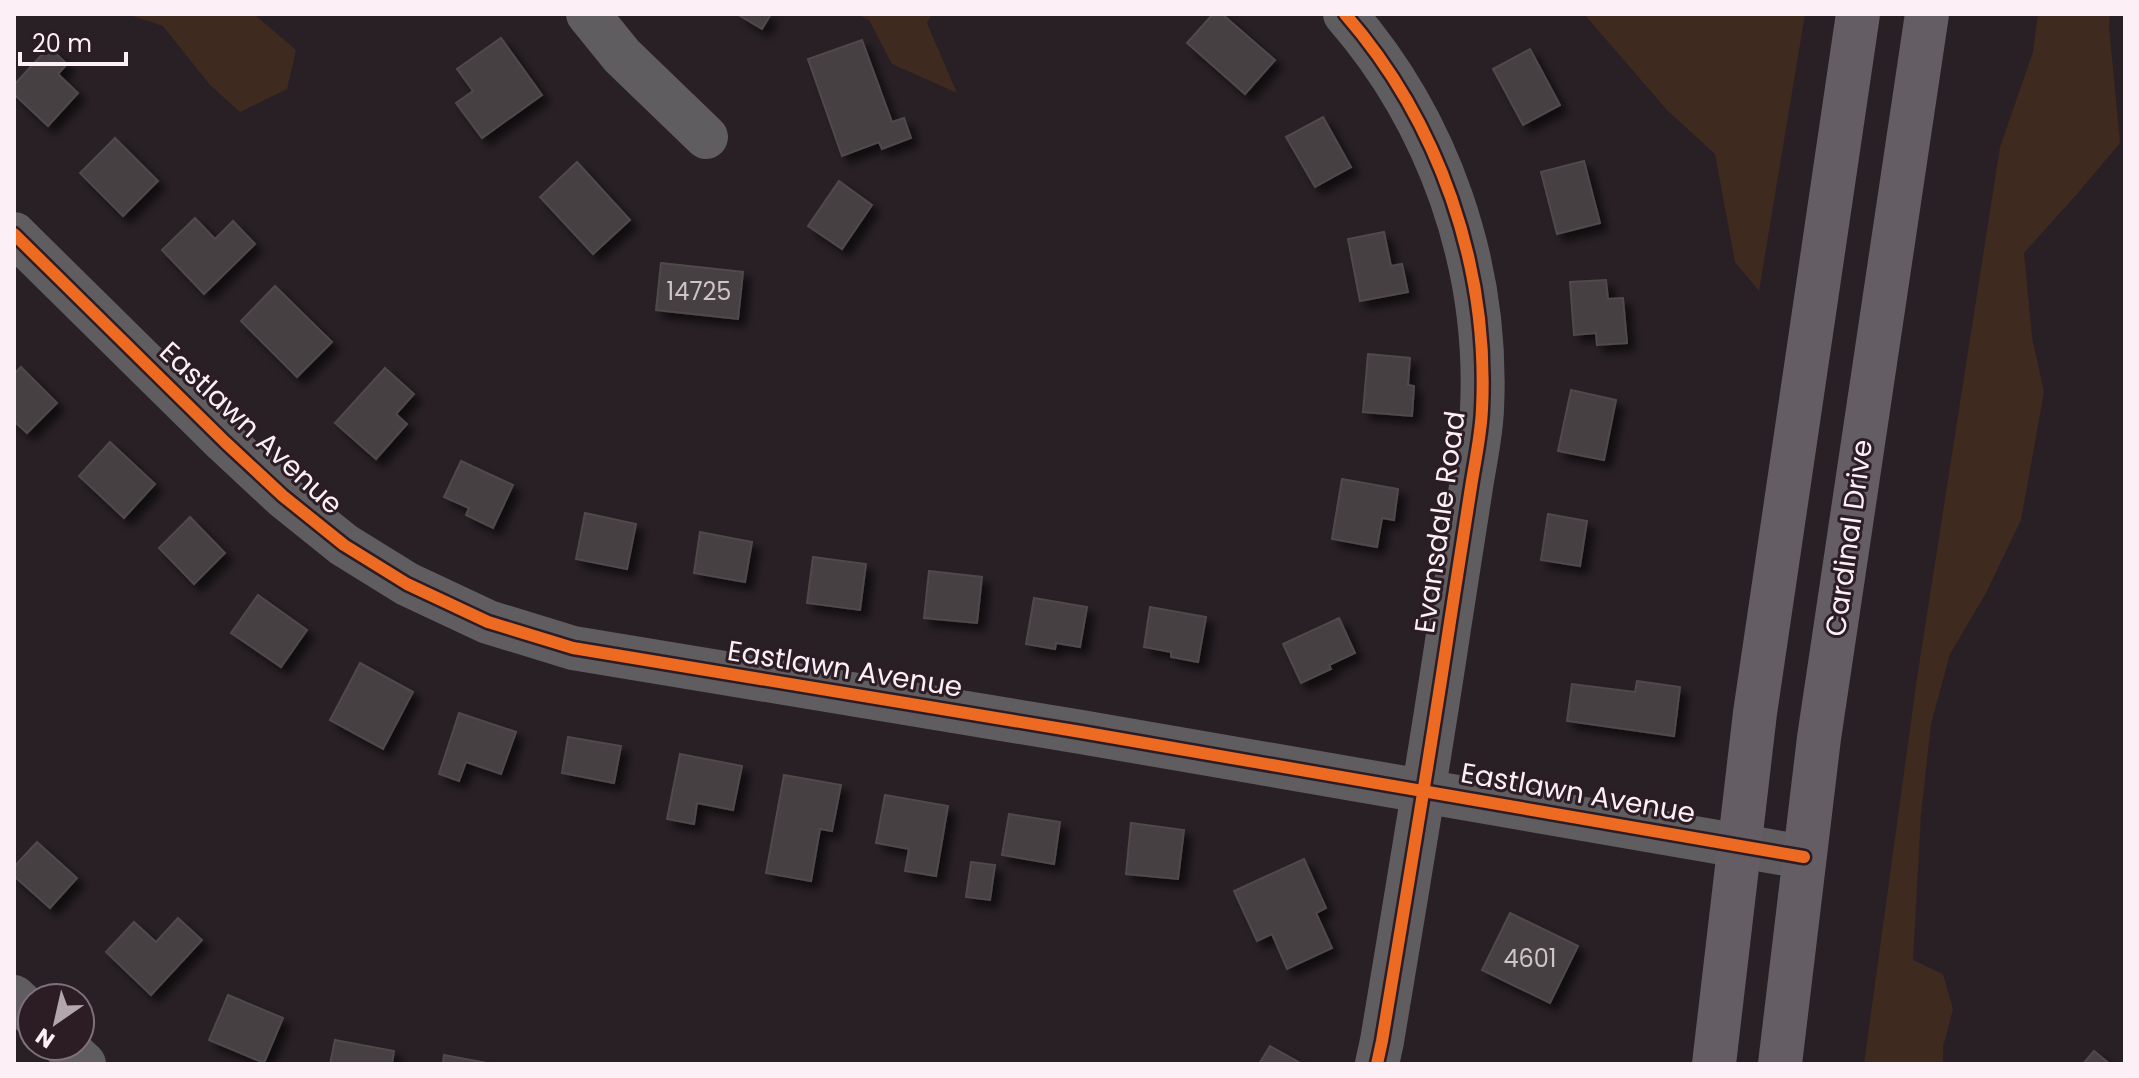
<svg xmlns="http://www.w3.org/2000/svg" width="2139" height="1078" font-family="Poppins,sans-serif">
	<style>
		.green { fill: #3e2a1f }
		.building { fill: #473f42; stroke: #50494b; stroke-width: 2; filter: url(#shadow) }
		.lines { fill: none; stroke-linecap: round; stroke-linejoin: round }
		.minor { stroke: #605d61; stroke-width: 44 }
		.major { stroke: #645d64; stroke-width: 44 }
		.cycleway-casing { stroke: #2c1d25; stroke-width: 17 }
		.cycleway { stroke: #ed6a23; stroke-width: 12 }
		.labels { text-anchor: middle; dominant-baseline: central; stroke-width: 6; stroke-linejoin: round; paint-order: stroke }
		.number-label { font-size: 24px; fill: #cfc4c9 }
		.street-label { font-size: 28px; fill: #fcf0f6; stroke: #2c1d25 }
	</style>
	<defs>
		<filter id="shadow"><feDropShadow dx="7" dy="7" stdDeviation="4" flood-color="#0009"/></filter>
	</defs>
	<rect width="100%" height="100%" fill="#282025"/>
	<g class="green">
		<polygon points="127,14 254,14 296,50 287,89 240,112 210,85 163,26"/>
		<polygon points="857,14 932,14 927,23 957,93 892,64 869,20"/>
		<polygon points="1584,14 1805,14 1759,291 1735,262 1715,154 1667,110"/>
		<polygon points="2038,14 2110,14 2109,26 2120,143 2077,194 2024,253 2032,337 2044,392 2021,520 1986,593 1950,654 1931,724 1921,814 1913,960 1943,974 1953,1009 1943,1047 1943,1064 1864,1064 1917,678 2000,147 2033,52"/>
	</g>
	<g class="building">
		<polygon points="737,14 771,14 762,29"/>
		<polygon points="1213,14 1222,14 1275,60 1245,94 1187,43"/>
		<polygon points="501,38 542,95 482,138 456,103 473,91 457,69"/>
		<polygon points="862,40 892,122 904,118 911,138 882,149 879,142 842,156 808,59"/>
		<polygon points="49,47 67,64 58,74 78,93 48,126 14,94 14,85"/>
		<polygon points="1530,49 1560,105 1523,125 1493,69"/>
		<polygon points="1323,117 1351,167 1315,187 1286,137"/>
		<polygon points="115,138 158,181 123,216 80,173"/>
		<polygon points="1584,161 1600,223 1557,234 1541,172"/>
		<polygon points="577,162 630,220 593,254 540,197"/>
		<polygon points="839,181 872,205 842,249 808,226"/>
		<polygon points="195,218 215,239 233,221 255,244 204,294 162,250"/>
		<polygon points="1384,232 1391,266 1402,264 1408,292 1360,301 1348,239"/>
		<polygon points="661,263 743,272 738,319 656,310"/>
		<polygon points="1606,280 1608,299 1623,298 1627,343 1597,345 1596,333 1574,335 1570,282"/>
		<polygon points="275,286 332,342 297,377 241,321"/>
		<polygon points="1368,354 1410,358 1408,385 1414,386 1412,416 1363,412"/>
		<polygon points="21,367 57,403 27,433 14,421 14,374"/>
		<polygon points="385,368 414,394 396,414 407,424 376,459 335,423"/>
		<polygon points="1571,390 1616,400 1604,460 1558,451"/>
		<polygon points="110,442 155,484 124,518 79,476"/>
		<polygon points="461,461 513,485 493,528 466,515 469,508 444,497"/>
		<polygon points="1342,479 1398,489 1394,520 1382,518 1377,547 1332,539"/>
		<polygon points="585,513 636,524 627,569 576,559"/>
		<polygon points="1548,514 1587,521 1580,566 1541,560"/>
		<polygon points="190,517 225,553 194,584 159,548"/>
		<polygon points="700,532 752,542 745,582 694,573"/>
		<polygon points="813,557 866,564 860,610 807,603"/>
		<polygon points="929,571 982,577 977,623 924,618"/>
		<polygon points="258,595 307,630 281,667 231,633"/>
		<polygon points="1034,598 1087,607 1080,647 1056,643 1055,649 1026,644"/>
		<polygon points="1150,607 1206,617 1198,662 1171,657 1171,652 1144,647"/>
		<polygon points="1339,618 1355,653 1329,665 1331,669 1301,683 1283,644"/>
		<polygon points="360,663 413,692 383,749 330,720"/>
		<polygon points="1637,681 1680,687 1674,736 1567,721 1572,684 1635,692"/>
		<polygon points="459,713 516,732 501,774 466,762 459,781 439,774"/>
		<polygon points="568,737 621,746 614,783 562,773"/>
		<polygon points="680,754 742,766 733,810 697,803 694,824 667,819"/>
		<polygon points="784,775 841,785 832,831 820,829 811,881 766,873"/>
		<polygon points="885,795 948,806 936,876 905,871 909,849 876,843"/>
		<polygon points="1009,814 1060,822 1054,864 1002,855"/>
		<polygon points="1131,823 1184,830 1178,879 1126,874"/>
		<polygon points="37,842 77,878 50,908 14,876 14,867"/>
		<polygon points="1304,859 1326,908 1316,913 1332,948 1287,969 1272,934 1257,941 1234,891"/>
		<polygon points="971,862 995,865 990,900 966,897"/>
		<polygon points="1510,913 1578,946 1550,1003 1482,970"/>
		<polygon points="178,918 202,940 151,995 106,952 134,922 156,942"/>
		<polygon points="228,995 283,1018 264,1063 209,1040"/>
		<polygon points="335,1040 394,1051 392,1064 330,1064"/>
		<polygon points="1270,1046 1302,1064 1259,1064"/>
		<polygon points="2094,1051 2110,1064 2083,1064"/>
		<polygon points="444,1055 492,1064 443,1064"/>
	</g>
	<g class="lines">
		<g class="minor">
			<polyline points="588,14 622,56 706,137"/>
			<path d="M1345,14C1439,122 1489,266 1482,409C1481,435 1475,461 1471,487C1463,540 1454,594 1446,648C1426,779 1404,910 1382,1041L1377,1064"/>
			<polyline points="14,234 225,442 283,496 344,545 407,584 488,622 573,648 1081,732 1804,857"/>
			<polyline points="14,997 32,1014"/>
			<polyline points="65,1046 84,1064"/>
		</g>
		<g class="major">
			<polyline points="1714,1064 1755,713 1858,14"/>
			<polyline points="1780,1064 1819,738 1927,14"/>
		</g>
		<g class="cycleway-casing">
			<g id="cycleway">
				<path d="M1345,14C1439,122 1489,266 1482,409C1481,435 1475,461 1471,487C1463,540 1454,594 1446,648C1426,779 1404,910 1382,1041L1377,1064"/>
				<polyline points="14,234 225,442 283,496 344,545 407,584 488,622 573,648 1081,732 1804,857"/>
			</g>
		</g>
		<use href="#cycleway" class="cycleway"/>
	</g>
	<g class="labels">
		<g class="number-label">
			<text x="699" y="291">14725</text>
			<text x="1530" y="958">4601</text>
		</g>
		<g class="street-label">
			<text transform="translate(251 428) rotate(43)">Eastlawn Avenue</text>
			<text transform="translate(1440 522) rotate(-82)">Evansdale Road</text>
			<text transform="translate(1849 538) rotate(-82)">Cardinal Drive</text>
			<text transform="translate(845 669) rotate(9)">Eastlawn Avenue</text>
			<text transform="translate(1578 793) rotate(10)">Eastlawn Avenue</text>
		</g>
	</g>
	<rect width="2139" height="1078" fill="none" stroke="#fcf0f6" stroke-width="32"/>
	<g transform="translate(56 1022) rotate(214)"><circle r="38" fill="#2c1d25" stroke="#7f7179" stroke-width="2"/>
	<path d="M0-6L14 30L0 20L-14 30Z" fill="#b2a7ad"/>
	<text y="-12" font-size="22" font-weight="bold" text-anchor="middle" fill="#fcf0f6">N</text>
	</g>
	<path d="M20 52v12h106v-12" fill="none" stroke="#fcf0f6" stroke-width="4"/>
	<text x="32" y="52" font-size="24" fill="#fcf0f6" stroke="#2c1d25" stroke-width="6" paint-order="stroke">20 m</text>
</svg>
